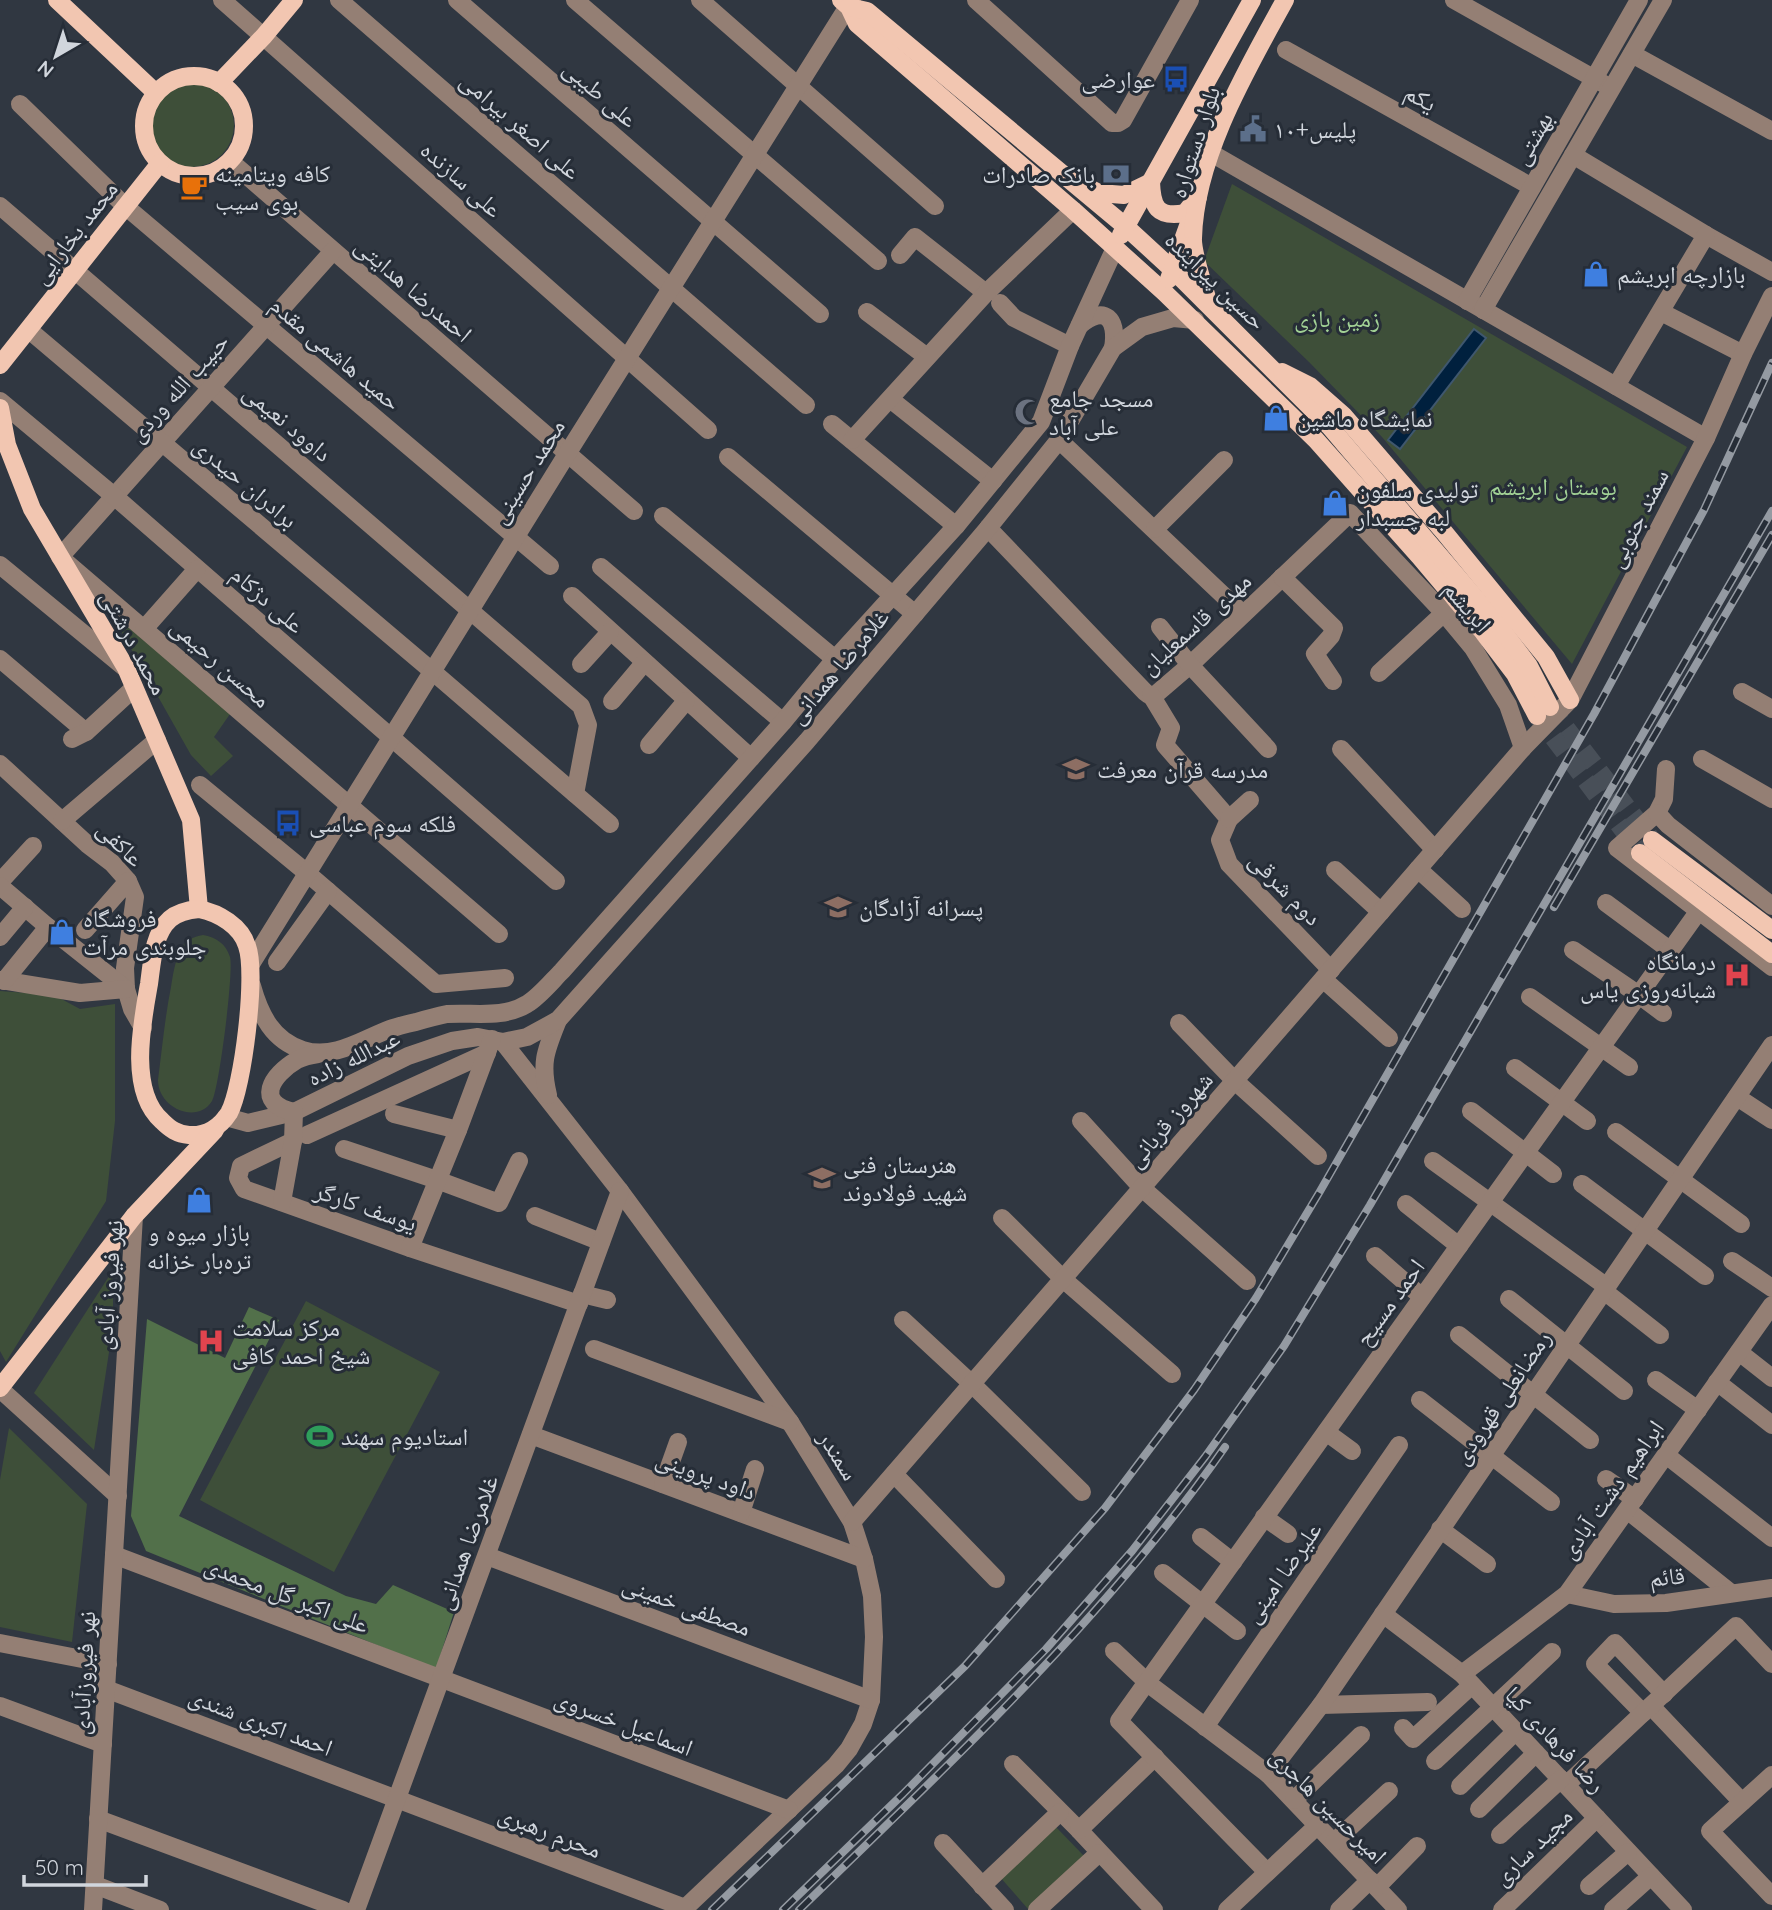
<svg xmlns="http://www.w3.org/2000/svg" width="1772" height="1910" font-family="Quicksand,'Noto Naskh Arabic',sans-serif">
	<style>
		.green { fill: #3e4f39 }
		.forest { fill: #52704a }
		.water { fill: #00203e; stroke: #3f576e; stroke-width: 2 }
		.lines { fill: none; stroke-linecap: round; stroke-linejoin: round }
		.major-tunnel { stroke: #484f58; stroke-width: 18; stroke-dasharray: 18 9; stroke-linecap: butt }
		.minor { stroke: #947f74; stroke-width: 18 }
		.major { stroke: #f2c6b1; stroke-width: 18 }
		.rail-casing { stroke: #949aa2; stroke-width: 8 }
		.rail { stroke: #262d37; stroke-width: 5; stroke-dasharray: 16; stroke-linecap: butt }
		.labels { text-anchor: middle; dominant-baseline: central; stroke-width: 6; stroke-linejoin: round; paint-order: stroke }
		.poi-label { font-size: 24px; fill: #d1d6dd; stroke: #262d37; text-anchor: start }
		.street-label { font-size: 24px; fill: #d1d6dd; stroke: #262d37 }
		.park-label { font-size: 24px; fill: #a2d295; stroke: #262d37 }
	</style>
	<rect width="100%" height="100%" fill="#303741"/>
	<g class="green">
		<circle cx="192" cy="125" r="42"/>
		<polygon points="1232,184 1687,447 1572,664 1382,437 1309,362 1204,261"/>
		<polygon points="108,608 230,714 214,737 233,756 211,776 191,755"/>
		<path d="M203,935C216,937 226,944 230,957C234,971 219,1089 212,1101C197,1125 158,1108 158,1080C162,1049 165,1017 171,987C173,975 175,960 181,949C185,940 193,937 203,935Z"/>
		<polygon points="0,991 54,995 80,1009 115,1004 115,1121 106,1201 6,1362 0,1351"/>
		<polygon points="113,1270 113,1326 94,1450 34,1393"/>
		<polygon points="306,1301 440,1372 334,1572 200,1500"/>
		<polygon points="9,1428 87,1504 72,1642 0,1627 0,1480"/>
		<polygon points="1054,1825 1085,1857 1028,1909 1000,1877"/>
	</g>
	<polygon class="forest" points="249,1307 279,1320 179,1516 346,1596 376,1604 393,1585 454,1612 436,1669 146,1551 131,1516 147,1319 225,1358"/>
	<polygon class="water" points="1474,329 1486,338 1400,449 1388,440"/>
	<g class="lines">
		<g class="major-tunnel">
			<polyline points="1550,707 1650,837"/>
			<polyline points="1537,716 1638,850"/>
		</g>
		<g class="minor">
			<polyline points="222,0 708,430"/>
			<polyline points="339,0 806,405"/>
			<polyline points="457,0 820,314"/>
			<polyline points="575,0 878,261"/>
			<polyline points="700,0 935,206"/>
			<polyline points="976,0 1112,123 1118,123 1123,120 1190,0"/>
			<polyline points="1454,0 1604,84"/>
			<polyline points="1286,50 1532,187"/>
			<polyline points="1632,54 1772,131"/>
			<polyline points="20,104 125,206 550,566"/>
			<polyline points="1211,153 1706,438"/>
			<polyline points="1573,155 1706,235 1772,272"/>
			<polyline points="230,161 634,511"/>
			<polyline points="0,206 581,706 588,725 575,794"/>
			<polyline points="333,251 60,557 499,934"/>
			<polyline points="900,255 915,237 986,293"/>
			<polyline points="1467,301 1639,0"/>
			<polyline points="1000,303 1014,318 1070,346"/>
			<polyline points="1483,310 1663,0"/>
			<polyline points="867,312 927,357"/>
			<polyline points="1661,312 1743,354"/>
			<path d="M1080,325C1105,304 1118,319 1113,348"/>
			<polyline points="29,330 432,671 610,824"/>
			<polyline points="1616,386 1706,235"/>
			<polyline points="890,399 993,481"/>
			<polyline points="0,401 114,496 556,881"/>
			<polyline points="832,424 956,526"/>
			<polyline points="852,440 986,293 1073,210"/>
			<polyline points="1059,440 1243,614"/>
			<polyline points="728,457 915,614"/>
			<polyline points="663,516 835,659"/>
			<polyline points="988,528 1145,692 1149,695 1155,695 1190,665 1350,513 1444,613 1473,648 1508,705 1523,748"/>
			<polyline points="1155,529 1224,460"/>
			<polyline points="0,565 124,667"/>
			<polyline points="601,567 783,722"/>
			<polyline points="1282,577 1334,628 1331,636 1315,654 1333,681"/>
			<polyline points="572,596 751,758"/>
			<polyline points="1160,627 1190,665 1268,749"/>
			<polyline points="144,629 197,569"/>
			<polyline points="0,659 86,732"/>
			<polyline points="581,664 610,632"/>
			<polyline points="1379,673 1444,613"/>
			<polyline points="1742,692 1772,709"/>
			<polyline points="1151,695 1171,728 1165,745 1229,819 1220,840 1229,864 1331,970"/>
			<polyline points="612,701 644,663"/>
			<polyline points="72,739 86,732 134,688"/>
			<polyline points="649,745 686,701"/>
			<polyline points="1341,749 1435,850"/>
			<polyline points="1702,759 1772,799"/>
			<polyline points="0,764 87,844 112,863 128,881 135,897 125,968 126,989 132,1009 143,1028"/>
			<polyline points="1666,769 1664,799 1657,813 1617,848 1772,967"/>
			<polyline points="200,785 307,873 436,984 505,978"/>
			<polyline points="1657,813 1668,825 1772,906"/>
			<polyline points="1229,819 1250,800"/>
			<polyline points="62,821 157,740"/>
			<polyline points="1418,869 1462,909"/>
			<polyline points="1335,870 1381,912"/>
			<polyline points="0,882 33,846"/>
			<polyline points="0,886 48,927 126,989"/>
			<polyline points="1606,903 1671,951"/>
			<polyline points="85,930 128,881"/>
			<polyline points="0,937 25,907"/>
			<polyline points="1573,950 1639,995 1663,1013"/>
			<polyline points="277,962 328,891"/>
			<polyline points="251,964 567,454 852,0"/>
			<polyline points="1323,979 1389,1038"/>
			<polyline points="0,980 80,993 126,989"/>
			<polyline points="4,981 48,927"/>
			<path d="M252,986C260,1015 273,1041 303,1050C334,1060 363,1039 390,1029C398,1026 407,1024 416,1022C426,1019 437,1016 447,1014C473,1012 503,1019 527,1004C539,997 552,981 562,971L783,722L835,659L956,526L1041,422L1070,346L1115,248"/>
			<polyline points="1530,997 1629,1067"/>
			<polyline points="1179,1023 1235,1081 1318,1156"/>
			<polyline points="503,1042 620,1191 790,1422 852,1522 864,1559 872,1596 874,1637 871,1700 863,1724 849,1749 836,1765 683,1910"/>
			<polyline points="1515,1068 1587,1121"/>
			<path d="M548,1095C540,1062 546,1050 558,1020"/>
			<polyline points="1737,1097 1772,1120"/>
			<polyline points="1471,1111 1553,1174"/>
			<polyline points="394,1114 458,1130"/>
			<polyline points="226,1117 248,1123 294,1112 408,1056 452,1041 478,1037 503,1042 527,1037 558,1020 807,741 988,528 1059,440 1113,348 1142,327 1173,318 1195,320"/>
			<polyline points="1081,1121 1142,1188 1247,1281"/>
			<polyline points="1616,1132 1741,1224"/>
			<polyline points="307,1135 487,1053"/>
			<polyline points="293,1141 241,1166 238,1178 244,1189 410,1248 579,1304"/>
			<polyline points="344,1149 437,1180 499,1203 519,1161"/>
			<polyline points="1433,1161 1607,1287"/>
			<polyline points="1582,1184 1705,1276"/>
			<path d="M282,1202L293,1141L294,1112C254,1103 271,1075 297,1060C303,1057 311,1055 318,1054"/>
			<polyline points="1406,1204 1459,1246"/>
			<polyline points="535,1216 601,1242"/>
			<polyline points="1002,1218 1063,1279 1172,1374"/>
			<polyline points="410,1248 458,1130 492,1039"/>
			<polyline points="1375,1256 1422,1297"/>
			<polyline points="1732,1261 1772,1288"/>
			<polyline points="1604,1291 1660,1335"/>
			<polyline points="582,1294 607,1300"/>
			<polyline points="1509,1299 1624,1391"/>
			<polyline points="903,1320 972,1384 1082,1492"/>
			<polyline points="1459,1335 1590,1440"/>
			<polyline points="594,1349 790,1422"/>
			<polyline points="1739,1352 1772,1378"/>
			<polyline points="1656,1380 1698,1410"/>
			<polyline points="1717,1382 1772,1425"/>
			<polyline points="0,1389 118,1496"/>
			<polyline points="1420,1400 1551,1502"/>
			<polyline points="1326,1432 1352,1451"/>
			<polyline points="531,1435 864,1559"/>
			<polyline points="1666,1455 1772,1538"/>
			<polyline points="894,1474 996,1579"/>
			<polyline points="1606,1479 1635,1499"/>
			<polyline points="663,1484 678,1442"/>
			<polyline points="1627,1510 1731,1593"/>
			<polyline points="741,1513 755,1469"/>
			<polyline points="1264,1517 1288,1534"/>
			<polyline points="852,1522 1523,748 1570,700 1706,438 1743,354 1772,296"/>
			<polyline points="1440,1529 1487,1564"/>
			<polyline points="1201,1537 1233,1562"/>
			<polyline points="114,1555 789,1810"/>
			<polyline points="487,1556 871,1700"/>
			<polyline points="1163,1573 1237,1631"/>
			<polyline points="1567,1594 1614,1604 1666,1603 1772,1588"/>
			<polyline points="1383,1614 1462,1674 1683,1910"/>
			<polyline points="0,1643 108,1664"/>
			<polyline points="1114,1651 1147,1682"/>
			<polyline points="1462,1674 1567,1594 1772,1305"/>
			<polyline points="1154,1688 1268,1774 1398,1910"/>
			<polyline points="106,1689 685,1908"/>
			<polyline points="1321,1705 1428,1702"/>
			<polyline points="0,1706 103,1744"/>
			<polyline points="1651,1706 1742,1802"/>
			<polyline points="1643,1713 1595,1664 1615,1643 1664,1694"/>
			<polyline points="1205,1727 1399,1445"/>
			<polyline points="1403,1728 1413,1739 1472,1685"/>
			<polyline points="1435,1761 1552,1652"/>
			<polyline points="1013,1764 1079,1830 1154,1910"/>
			<polyline points="1268,1774 1321,1705 1772,1045"/>
			<polyline points="1772,1775 1710,1831 1772,1896"/>
			<polyline points="1566,1785 1736,1626 1772,1664"/>
			<polyline points="1460,1786 1516,1731"/>
			<polyline points="1294,1800 1361,1735"/>
			<polyline points="1479,1809 1536,1753"/>
			<polyline points="98,1819 343,1910"/>
			<polyline points="1079,1830 1155,1757"/>
			<polyline points="1500,1835 1561,1779"/>
			<polyline points="1334,1842 1389,1791"/>
			<polyline points="943,1843 1005,1910"/>
			<polyline points="1267,1872 1119,1721 1698,912"/>
			<polyline points="95,1885 160,1910"/>
			<polyline points="982,1886 1060,1812"/>
			<polyline points="1589,1886 1628,1852"/>
			<polyline points="1377,1887 1417,1846"/>
			<polyline points="93,1910 134,1216"/>
			<polyline points="356,1910 620,1191"/>
			<polyline points="1037,1910 1099,1853"/>
			<polyline points="1227,1910 1318,1825"/>
			<polyline points="1339,1910 1370,1880"/>
			<polyline points="1502,1910 1597,1818"/>
			<polyline points="1613,1910 1651,1876"/>
		</g>
		<g class="major">
			<polyline points="57,0 156,93"/>
			<polyline points="841,0 849,7 857,24 1073,210 1164,292 1316,440 1419,556 1483,632 1515,674 1537,716"/>
			<polyline points="849,7 867,11 1125,226 1173,270 1330,427 1496,622 1529,666 1550,707"/>
			<circle cx="194" cy="126" r="50"/>
			<polyline points="219,83 264,36 294,0"/>
			<path d="M1083,185L1099,193L1124,195L1151,182C1152,207 1157,218 1185,213L1198,197"/>
			<polyline points="1121,235 1252,0"/>
			<polyline points="1169,279 1189,223"/>
			<path d="M1209,305C1205,289 1192,253 1193,238C1195,157 1247,69 1285,0"/>
			<polyline points="0,365 160,163"/>
			<polyline points="1282,372 1310,386 1343,415 1444,532 1546,657 1570,700"/>
			<polyline points="0,408 7,445 32,509 126,668 191,820 199,909"/>
			<polyline points="1652,840 1772,930"/>
			<polyline points="1640,853 1772,954"/>
			<path d="M199,909C219,913 241,926 247,946C257,973 243,1088 229,1113C220,1127 206,1136 189,1135C177,1134 170,1129 162,1121C128,1091 142,1023 149,984C152,963 153,934 170,919C178,912 189,910 199,909Z"/>
			<polyline points="0,1388 134,1216 215,1130"/>
		</g>
		<g class="rail-casing">
			<g id="rail">
				<polyline points="1554,907 1772,535"/>
				<polyline points="712,1910 965,1666 1105,1508 1194,1390 1256,1298 1319,1193 1594,714 1704,510 1772,363"/>
				<polyline points="783,1910 903,1794 1046,1649 1132,1551 1205,1457 1284,1346 1370,1205 1772,511"/>
				<path d="M799,1910C949,1764 1105,1619 1225,1447"/>
			</g>
		</g>
		<use href="#rail" class="rail"/>
	</g>
	<defs>
		<g id="bus-bare" transform="scale(2.1)"><path d="M-5-6H5V4H4V6H2V4H-2V6H-4V4H-5ZM-3.5-4V0h7V-4ZM-3.5 1.2v1.5H-2V1.2ZM2 1.2v1.5H3.5V1.2Z" fill="#1a4fb4" stroke="#262d37" stroke-width="2.5" paint-order="stroke"/></g>
		<g id="civic-bare" transform="scale(2.1)"><path d="M-.6-6.5H3V-4.5H.6V-3L4-1V1h2V6H-6V1h2V-1L-.6-3ZM-1.2 2.5V6h2.4V2.5Z" fill="#5c6f8a" stroke="#262d37" stroke-width="2.5" paint-order="stroke"/></g>
		<g id="bank-bare" transform="scale(2.1)"><path d="M-6-4H6V4H-6ZM0-2.3a2.3 2.3 0 1 0 0 4.6a2.3 2.3 0 1 0 0-4.6Z" fill="#5c6f8a" stroke="#262d37" stroke-width="2.5" paint-order="stroke"/></g>
		<g id="cafe-bare" transform="scale(2.1)"><path d="M-5.5-4.5H6V0H3Q3 3.5 0 3.5H-2.5Q-5.5 3.5-5.5 0ZM3-3.2v2h1.7v-2ZM-6 4.5H4V6H-6Z" fill="#e8710a" stroke="#262d37" stroke-width="2.5" paint-order="stroke"/></g>
		<g id="shop-bare" transform="scale(2.1)"><path d="M-5-2.5h2.3a2.7 3.5 0 0 1 5.4 0H5L5.5 6h-11ZM-1.5-2.5h3a1.5 2.3 0 0 0-3 0Z" fill="#3f7fe0" stroke="#262d37" stroke-width="2.5" paint-order="stroke"/></g>
		<g id="mosque-bare" transform="scale(2.1)"><path d="M3.5-4.9A6 6 0 1 0 3.5 4.9A5 5 0 1 1 3.5-4.9Z" fill="#6b7280" stroke="#262d37" stroke-width="2.5" paint-order="stroke"/></g>
		<g id="school-bare" transform="scale(2.1)"><path d="M0-5L7-2L0 1L-7-2ZM-4 1L0 2.5L4 1V4Q0 6-4 4Z" fill="#8d6e63" stroke="#262d37" stroke-width="2.5" paint-order="stroke"/></g>
		<g id="hospital-bare" transform="scale(2.1)"><path d="M-5-5h3v3.5h4V-5h3V5h-3V1.5h-4V5h-3Z" fill="#e0444e" stroke="#262d37" stroke-width="2.5" paint-order="stroke"/></g>
		<g id="stadium-bare" transform="scale(2.1)"><path d="M0-5a6.5 5 0 1 0 0 10a6.5 5 0 1 0 0-10ZM-3.5-1.8h7v3.6h-7Z" fill="#2e9e5b" stroke="#262d37" stroke-width="2.5" paint-order="stroke"/></g>
	</defs>
	<g fill-rule="evenodd">
		<use href="#bus-bare" x="1176" y="79"/>
		<use href="#civic-bare" x="1253" y="129"/>
		<use href="#bank-bare" x="1116" y="174"/>
		<use href="#cafe-bare" x="194" y="187"/>
		<use href="#shop-bare" x="1596" y="274"/>
		<use href="#mosque-bare" x="1028" y="412"/>
		<use href="#shop-bare" x="1276" y="418"/>
		<use href="#shop-bare" x="1335" y="503"/>
		<use href="#school-bare" x="1076" y="769"/>
		<use href="#bus-bare" x="288" y="823"/>
		<use href="#school-bare" x="838" y="907"/>
		<use href="#shop-bare" x="62" y="932"/>
		<use href="#hospital-bare" x="1737" y="975"/>
		<use href="#school-bare" x="822" y="1178"/>
		<use href="#shop-bare" x="199" y="1200"/>
		<use href="#hospital-bare" x="211" y="1341"/>
		<use href="#stadium-bare" x="320" y="1436"/>
	</g>
	<g class="labels">
		<g class="poi-label">
			<text x="1155" y="79" text-anchor="end">عوارضی</text>
			<text x="1274" y="129">پلیس+۱۰</text>
			<text x="215" y="173">کافه ویتامینه<tspan x="215" dy="28">بوی سیب</tspan></text>
			<text x="1095" y="174" text-anchor="end">بانک صادرات</text>
			<text x="1617" y="274">بازارچه ابریشم</text>
			<text x="1049" y="398">مسجد جامع<tspan x="1049" dy="28">علی آباد</tspan></text>
			<text x="1297" y="418">نمایشگاه ماشین</text>
			<text x="1356" y="489">تولیدی سلفون<tspan x="1356" dy="28">لبه‌ چسبدار</tspan></text>
			<text x="1097" y="769">مدرسه قرآن معرفت</text>
			<text x="309" y="823">فلکه سوم عباسی</text>
			<text x="859" y="907">پسرانه آزادگان</text>
			<text x="83" y="918">فروشگاه<tspan x="83" dy="28">جلوبندی مرآت</tspan></text>
			<text x="1716" y="961" text-anchor="end">درمانگاه<tspan x="1716" dy="28">شبانه‌روزی یاس</tspan></text>
			<text x="843" y="1164">هنرستان فنی<tspan x="843" dy="28">شهید فولادوند</tspan></text>
			<text x="199" y="1232" text-anchor="middle">بازار میوه و<tspan x="199" dy="28">تره‌بار خزانه</tspan></text>
			<text x="232" y="1327">مرکز سلامت<tspan x="232" dy="28">شیخ احمد کافی</tspan></text>
			<text x="341" y="1436">استادیوم سهند</text>
		</g>
		<g class="street-label">
			<text transform="translate(601 93) rotate(41)">علی طیبی</text>
			<text transform="translate(1421 97) rotate(29)">یکم</text>
			<text transform="translate(521 125) rotate(41)">علی اصغر بیرامی</text>
			<text transform="translate(1532 138) rotate(-60)">بهشتی</text>
			<text transform="translate(1194 142) rotate(-72)">بلوار دستواره</text>
			<text transform="translate(462 179) rotate(42)">علی سازنده</text>
			<text transform="translate(74 232) rotate(-52)">محمد بخارایی</text>
			<text transform="translate(1216 280) rotate(44)">حسین پیراینده</text>
			<text transform="translate(414 289) rotate(41)">احمدرضا هدایتی</text>
			<text transform="translate(336 353) rotate(40)">حمید هاشمی مقدم</text>
			<text transform="translate(178 387) rotate(-48)">حبیب الله وردی</text>
			<text transform="translate(288 422) rotate(40)">داوود نعیمی</text>
			<text transform="translate(527 471) rotate(-58)">محمد حسینی</text>
			<text transform="translate(246 482) rotate(40)">برادران حیدری</text>
			<text transform="translate(1637 518) rotate(-63)">سمند جنوبی</text>
			<text transform="translate(268 599) rotate(41)">علی دژکام</text>
			<text transform="translate(1468 606) rotate(49)">ابریشم</text>
			<text transform="translate(1195 623) rotate(-42)">مهدی قاسمعلیان</text>
			<text transform="translate(135 642) rotate(62)">محمد درشتی</text>
			<text transform="translate(221 662) rotate(41)">محسن رحیمی</text>
			<text transform="translate(838 666) rotate(-50)">غلامرضا همدانی</text>
			<text transform="translate(121 843) rotate(45)">عاکفی</text>
			<text transform="translate(1286 888) rotate(46)">دوم شرقی</text>
			<text transform="translate(353 1057) rotate(-26)">عبدالله زاده</text>
			<text transform="translate(1169 1119) rotate(-49)">شهروز قربانی</text>
			<text transform="translate(366 1206) rotate(19)">یوسف کارگر</text>
			<text transform="translate(108 1285) rotate(-85)">نهر فیروز آبادی</text>
			<text transform="translate(1389 1302) rotate(-54)">احمد مسیح</text>
			<text transform="translate(1501 1397) rotate(-56)">رمضانعلی قهرودی</text>
			<text transform="translate(839 1455) rotate(58)">سمندر</text>
			<text transform="translate(706 1474) rotate(20)">داود پروینی</text>
			<text transform="translate(1611 1489) rotate(-55)">ابراهیم دشت آبادی</text>
			<text transform="translate(466 1542) rotate(-70)">غلامرضا همدانی</text>
			<text transform="translate(1282 1572) rotate(-55)">علیرضا امینی</text>
			<text transform="translate(1667 1576) rotate(-5)">قائم</text>
			<text transform="translate(287 1594) rotate(21)">علی اکبر گل محمدی</text>
			<text transform="translate(687 1605) rotate(20)">مصطفی خمینی</text>
			<text transform="translate(83 1673) rotate(-87)">نهر فیروزآبادی</text>
			<text transform="translate(261 1721) rotate(21)">احمد اکبری شندی</text>
			<text transform="translate(624 1722) rotate(21)">اسماعیل خسروی</text>
			<text transform="translate(1556 1739) rotate(47)">رضا فرهادی کیا</text>
			<text transform="translate(1329 1805) rotate(45)">امیرحسین هاجری</text>
			<text transform="translate(550 1831) rotate(21)">محرم رهبری</text>
			<text transform="translate(1532 1846) rotate(-44)">مجید ساری</text>
		</g>
		<g class="park-label">
			<text x="1337" y="318">زمین بازی</text>
			<text x="1553" y="486">بوستان ابریشم</text>
		</g>
	</g>
	<g transform="translate(56 56) rotate(219)" stroke="#262d37" stroke-width="5" paint-order="stroke">
	<path d="M0-5L12 26L0 18L-12 26Z" fill="#d1d6dd"/>
	<text y="-10" font-size="19" font-weight="bold" text-anchor="middle" fill="#d1d6dd">N</text>
	</g>
	<path d="M24 1875v10h122v-10" fill="none" stroke="#d1d6dd" stroke-width="3.5"/>
	<text x="35" y="1875" font-size="21" fill="#d1d6dd" stroke="#262d37" stroke-width="5" paint-order="stroke">50 m</text>
</svg>
